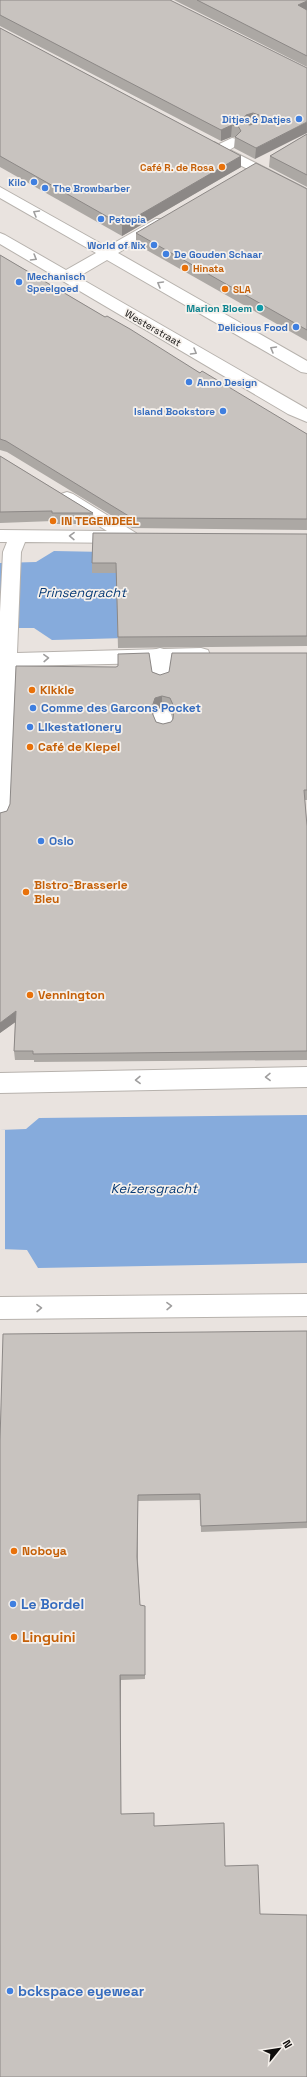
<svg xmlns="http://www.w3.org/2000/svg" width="307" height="2077" font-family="'Space Grotesk',sans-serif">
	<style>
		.water { fill: #86abdc }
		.pier { fill: #e9e3df }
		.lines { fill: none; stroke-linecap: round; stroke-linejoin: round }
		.pedestrian-casing { stroke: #b7b2ad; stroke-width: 2 }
		.minor-casing { stroke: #b7b2ad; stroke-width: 2 }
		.pedestrian { fill: #fff; fill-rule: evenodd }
		.minor { fill: #fff; fill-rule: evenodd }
		.wall { fill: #aca8a4; fill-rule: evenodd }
		.shaded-wall { fill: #8c8886 }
		.building { fill: #c8c3bf; stroke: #8c8886; fill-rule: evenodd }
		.oneway { stroke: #9f9e9e }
		.shop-dot { fill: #3f7fe0; stroke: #f6f1ec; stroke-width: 1.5 }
		.food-dot { fill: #e8710a; stroke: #f6f1ec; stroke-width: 1.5 }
		.culture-dot { fill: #0f9aa8; stroke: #f6f1ec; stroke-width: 1.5 }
		.labels { text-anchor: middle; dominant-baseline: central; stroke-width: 3.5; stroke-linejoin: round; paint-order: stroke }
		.far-shop-label { font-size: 10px; font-weight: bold; fill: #366cbe; stroke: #f6f1ec; text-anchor: end }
		.far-food-label { font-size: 10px; font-weight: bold; fill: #c56008; stroke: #f6f1ec; text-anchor: start }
		.far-culture-label { font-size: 10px; font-weight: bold; fill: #0d838f; stroke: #f6f1ec; text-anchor: end }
		.far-street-label { font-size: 10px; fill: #0f0d0c; stroke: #f6f1ec }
		.food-label { font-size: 12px; font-weight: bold; fill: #c56008; stroke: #f6f1ec; text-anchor: start }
		.shop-label { font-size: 12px; font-weight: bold; fill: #366cbe; stroke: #f6f1ec; text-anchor: start }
		.water-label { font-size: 13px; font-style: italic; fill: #083b76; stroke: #f6f1ec }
		.near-shop-label { font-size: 14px; font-weight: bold; fill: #366cbe; stroke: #f6f1ec; text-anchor: start }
		.near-food-label { font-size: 14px; font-weight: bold; fill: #c56008; stroke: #f6f1ec; text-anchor: start }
	</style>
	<rect width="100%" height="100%" fill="#e9e3df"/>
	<g class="water">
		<polygon points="54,551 208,554 307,633 52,640 34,628 0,628 0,563 36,562"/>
		<polygon points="307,1115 307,1263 38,1268 27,1250 0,1249 0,1130 26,1129 39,1118"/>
	</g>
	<polygon class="pier" points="0,1130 5,1130 5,1250 0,1249"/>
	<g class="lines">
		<g class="pedestrian-casing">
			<g id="pedestrian">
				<path d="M232,138L237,139L239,142C234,149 223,154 215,152L213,149L215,146Z"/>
				<path d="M160,648L167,650C171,658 171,674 167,682L160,684L153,682C149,674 149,658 153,650Z"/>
				<path d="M162,708L169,710C173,717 174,724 170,731L163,733L156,731C152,724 151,717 155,710Z"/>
			</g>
		</g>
		<g class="minor-casing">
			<g id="minor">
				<polygon points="214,142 307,189 307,200 209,149 207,146 209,143"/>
				<polygon points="0,187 107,247 156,219 166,219 169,222 166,225 118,253 307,361 307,373 301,372 107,260 78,277 307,409 307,422 288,414 0,244 0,233 5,235 66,270 96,253 0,198"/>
				<polygon points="67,492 73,494 136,533 139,537 136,541 130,543 25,542 21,552 17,653 201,648 208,650 210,655 208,660 201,662 16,666 10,814 7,820 0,822 0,612 3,552 7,542 0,542 0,530 107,531 61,502 58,498 61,494"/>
				<polygon points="307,1067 307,1087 0,1093 0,1073"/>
				<polygon points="307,1294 307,1316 0,1319 0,1297"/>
			</g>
		</g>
		<use href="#pedestrian" class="pedestrian"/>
		<use href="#minor" class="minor"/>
	</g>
	<g class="wall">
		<polygon points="0,0 307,68 255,159 234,148 235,137 231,137 221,141 0,26"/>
		<polygon points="174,0 307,0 307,67"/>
		<polygon points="0,28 241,156 241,167 122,236 0,167"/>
		<polygon points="307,134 307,187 269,167 270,156"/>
		<polygon points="307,189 307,341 136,244 136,233"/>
		<polygon points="0,255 200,373 307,434 307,530 132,528 7,452 0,450"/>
		<polygon points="0,456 93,513 94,524 53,524 53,521 0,523"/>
		<polygon points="307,534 307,646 118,648 116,573 92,573 92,563"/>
		<path d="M307,653V800H305L307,826V1060L34,1062V1060H15L14,1051L15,1022L0,1033V813L7,811L152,672L160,675ZM162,707L169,709L173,716V719L171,722L163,724L156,722L153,715L155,709Z"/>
		<polygon points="307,1331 307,1528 201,1532 200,1500 138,1501 138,1561 140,1605 145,1606 145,1679 121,1680 0,2077 0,1441"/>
	</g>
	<g class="shaded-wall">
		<polygon points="307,1 307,12 298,5"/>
		<polygon points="253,113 252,125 246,126 243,120 246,115"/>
		<polygon points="307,122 307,133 255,159 256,148"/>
		<polygon points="232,125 231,137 221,141 221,130"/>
		<polygon points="241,156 241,167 122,236 122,225"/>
		<polygon points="162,696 162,707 155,709 151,720 151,710 155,698"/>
		<polygon points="16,1011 17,1021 0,1033 0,1023"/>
		<polygon points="120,1675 121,1680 121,1817 121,1814"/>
	</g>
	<g class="building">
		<path d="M0,0H170L307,68V122L256,148L235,137L241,131L238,126L232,125L221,130L0,15ZM253,113L259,115L261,119L260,121L250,125L246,124L243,120L246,115Z"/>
		<polygon points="197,0 307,0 307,1 298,5 307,10 307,56"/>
		<polygon points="0,28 241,156 122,225 0,156"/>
		<polygon points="307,134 307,175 270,156"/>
		<polygon points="256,163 307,189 307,330 136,233"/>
		<polygon points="0,255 105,317 107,316 130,329 200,373 202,371 307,434 307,519 132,518 6,441 0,439"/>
		<polygon points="0,456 93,513 52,513 52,511 0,512"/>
		<polygon points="93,533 307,534 307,636 118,637 116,563 92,563"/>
		<path d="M149,653L152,672L160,675L169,672L172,653H307V790H304L307,826V1051L33,1054V1051H14L16,1011L0,1023V813L7,811L10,804L16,666L116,667L118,666V654ZM162,696L170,698L174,707L173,719L171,722L163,724L156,722L151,710L155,698Z"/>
		<polygon points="307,1331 307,1522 201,1526 200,1494 138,1495 137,1557 140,1605 145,1606 145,1675 120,1675 121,1814 154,1813 154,1826 224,1823 225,1866 258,1865 260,1914 307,1915 307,2077 0,2077 0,1441 3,1334"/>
	</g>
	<defs><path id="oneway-chevron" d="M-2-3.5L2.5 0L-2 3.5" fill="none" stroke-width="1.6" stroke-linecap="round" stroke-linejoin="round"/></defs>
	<g class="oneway">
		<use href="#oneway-chevron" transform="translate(36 213) rotate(-150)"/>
		<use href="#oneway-chevron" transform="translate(34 258) rotate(31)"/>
		<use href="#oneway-chevron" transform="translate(160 284) rotate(-150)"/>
		<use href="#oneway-chevron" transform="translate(273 349) rotate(-150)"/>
		<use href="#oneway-chevron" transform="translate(194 352) rotate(30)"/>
		<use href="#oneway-chevron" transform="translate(72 536) rotate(-179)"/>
		<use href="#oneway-chevron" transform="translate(46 658) rotate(-2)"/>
		<use href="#oneway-chevron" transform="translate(268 1077) rotate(179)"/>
		<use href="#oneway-chevron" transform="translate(138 1080) rotate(179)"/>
		<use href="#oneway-chevron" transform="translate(169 1306) rotate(-1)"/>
		<use href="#oneway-chevron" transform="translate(39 1308) rotate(-1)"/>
	</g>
	<g class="shop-dot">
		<circle cx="299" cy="119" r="4"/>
		<circle cx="34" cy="182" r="4"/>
		<circle cx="45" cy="188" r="4"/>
		<circle cx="101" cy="219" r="4"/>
		<circle cx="154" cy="245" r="4"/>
		<circle cx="166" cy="254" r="4"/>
		<circle cx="19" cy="282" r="4"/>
		<circle cx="296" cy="327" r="4"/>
		<circle cx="189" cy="382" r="4"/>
		<circle cx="223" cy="411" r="4"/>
		<circle cx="33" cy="708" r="4"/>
		<circle cx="30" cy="727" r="4"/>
		<circle cx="41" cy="841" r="4"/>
		<circle cx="13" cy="1604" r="4"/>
		<circle cx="10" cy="1991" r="4"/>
	</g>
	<g class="food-dot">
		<circle cx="222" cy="167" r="4"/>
		<circle cx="185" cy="268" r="4"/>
		<circle cx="225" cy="289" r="4"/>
		<circle cx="53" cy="521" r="4"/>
		<circle cx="32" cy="690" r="4"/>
		<circle cx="30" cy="747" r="4"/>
		<circle cx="26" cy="892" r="4"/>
		<circle cx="30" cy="995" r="4"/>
		<circle cx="14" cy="1551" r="4"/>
		<circle cx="14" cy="1637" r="4"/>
	</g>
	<circle class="culture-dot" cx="260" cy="308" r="4"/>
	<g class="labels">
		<g class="far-shop-label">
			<text x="291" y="119">Ditjes &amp; Datjes</text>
			<text x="26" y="182">Kilo</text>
			<text x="53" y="188" text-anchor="start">The Browbarber</text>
			<text x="109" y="219" text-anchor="start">Petopia</text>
			<text x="146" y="245">World of Nix</text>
			<text x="174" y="254" text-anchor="start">De Gouden Schaar</text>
			<text x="27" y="276" text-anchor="start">Mechanisch<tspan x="27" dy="12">Speelgoed</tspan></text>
			<text x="288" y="327">Delicious Food</text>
			<text x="197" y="382" text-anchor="start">Anno Design</text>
			<text x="215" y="411">Island Bookstore</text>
		</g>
		<g class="far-food-label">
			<text x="214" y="167" text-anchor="end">Café R. de Rosa</text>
			<text x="193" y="268">Hinata</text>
			<text x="233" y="289">SLA</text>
		</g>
		<g class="far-culture-label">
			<text x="252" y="308">Marion Bloem</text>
		</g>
		<g class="far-street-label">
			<text transform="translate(153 328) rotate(30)">Westerstraat</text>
		</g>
		<g class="food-label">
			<text x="61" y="521">IN TEGENDEEL</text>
			<text x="40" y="690">Kikkie</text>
			<text x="38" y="747">Café de Klepel</text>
			<text x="34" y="885">Bistro-Brasserie<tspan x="34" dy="14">Bleu</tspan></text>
			<text x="38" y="995">Vennington</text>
			<text x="22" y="1551">Noboya</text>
		</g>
		<g class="shop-label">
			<text x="41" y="708">Comme des Garcons Pocket</text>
			<text x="38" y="727">Likestationery</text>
			<text x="49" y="841">Oslo</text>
		</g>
		<g class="water-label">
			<text x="82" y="592">Prinsengracht</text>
			<text x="154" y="1188">Keizersgracht</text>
		</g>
		<g class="near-shop-label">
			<text x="21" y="1604">Le Bordel</text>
			<text x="18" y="1991">bckspace eyewear</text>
		</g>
		<g class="near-food-label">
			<text x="22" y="1637">Linguini</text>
		</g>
	</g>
	<g transform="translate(279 2049) rotate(60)" stroke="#f6f1ec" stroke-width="3" paint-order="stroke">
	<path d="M0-3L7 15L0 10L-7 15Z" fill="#0f0d0c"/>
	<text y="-6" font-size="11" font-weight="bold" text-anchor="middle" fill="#0f0d0c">N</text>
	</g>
</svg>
